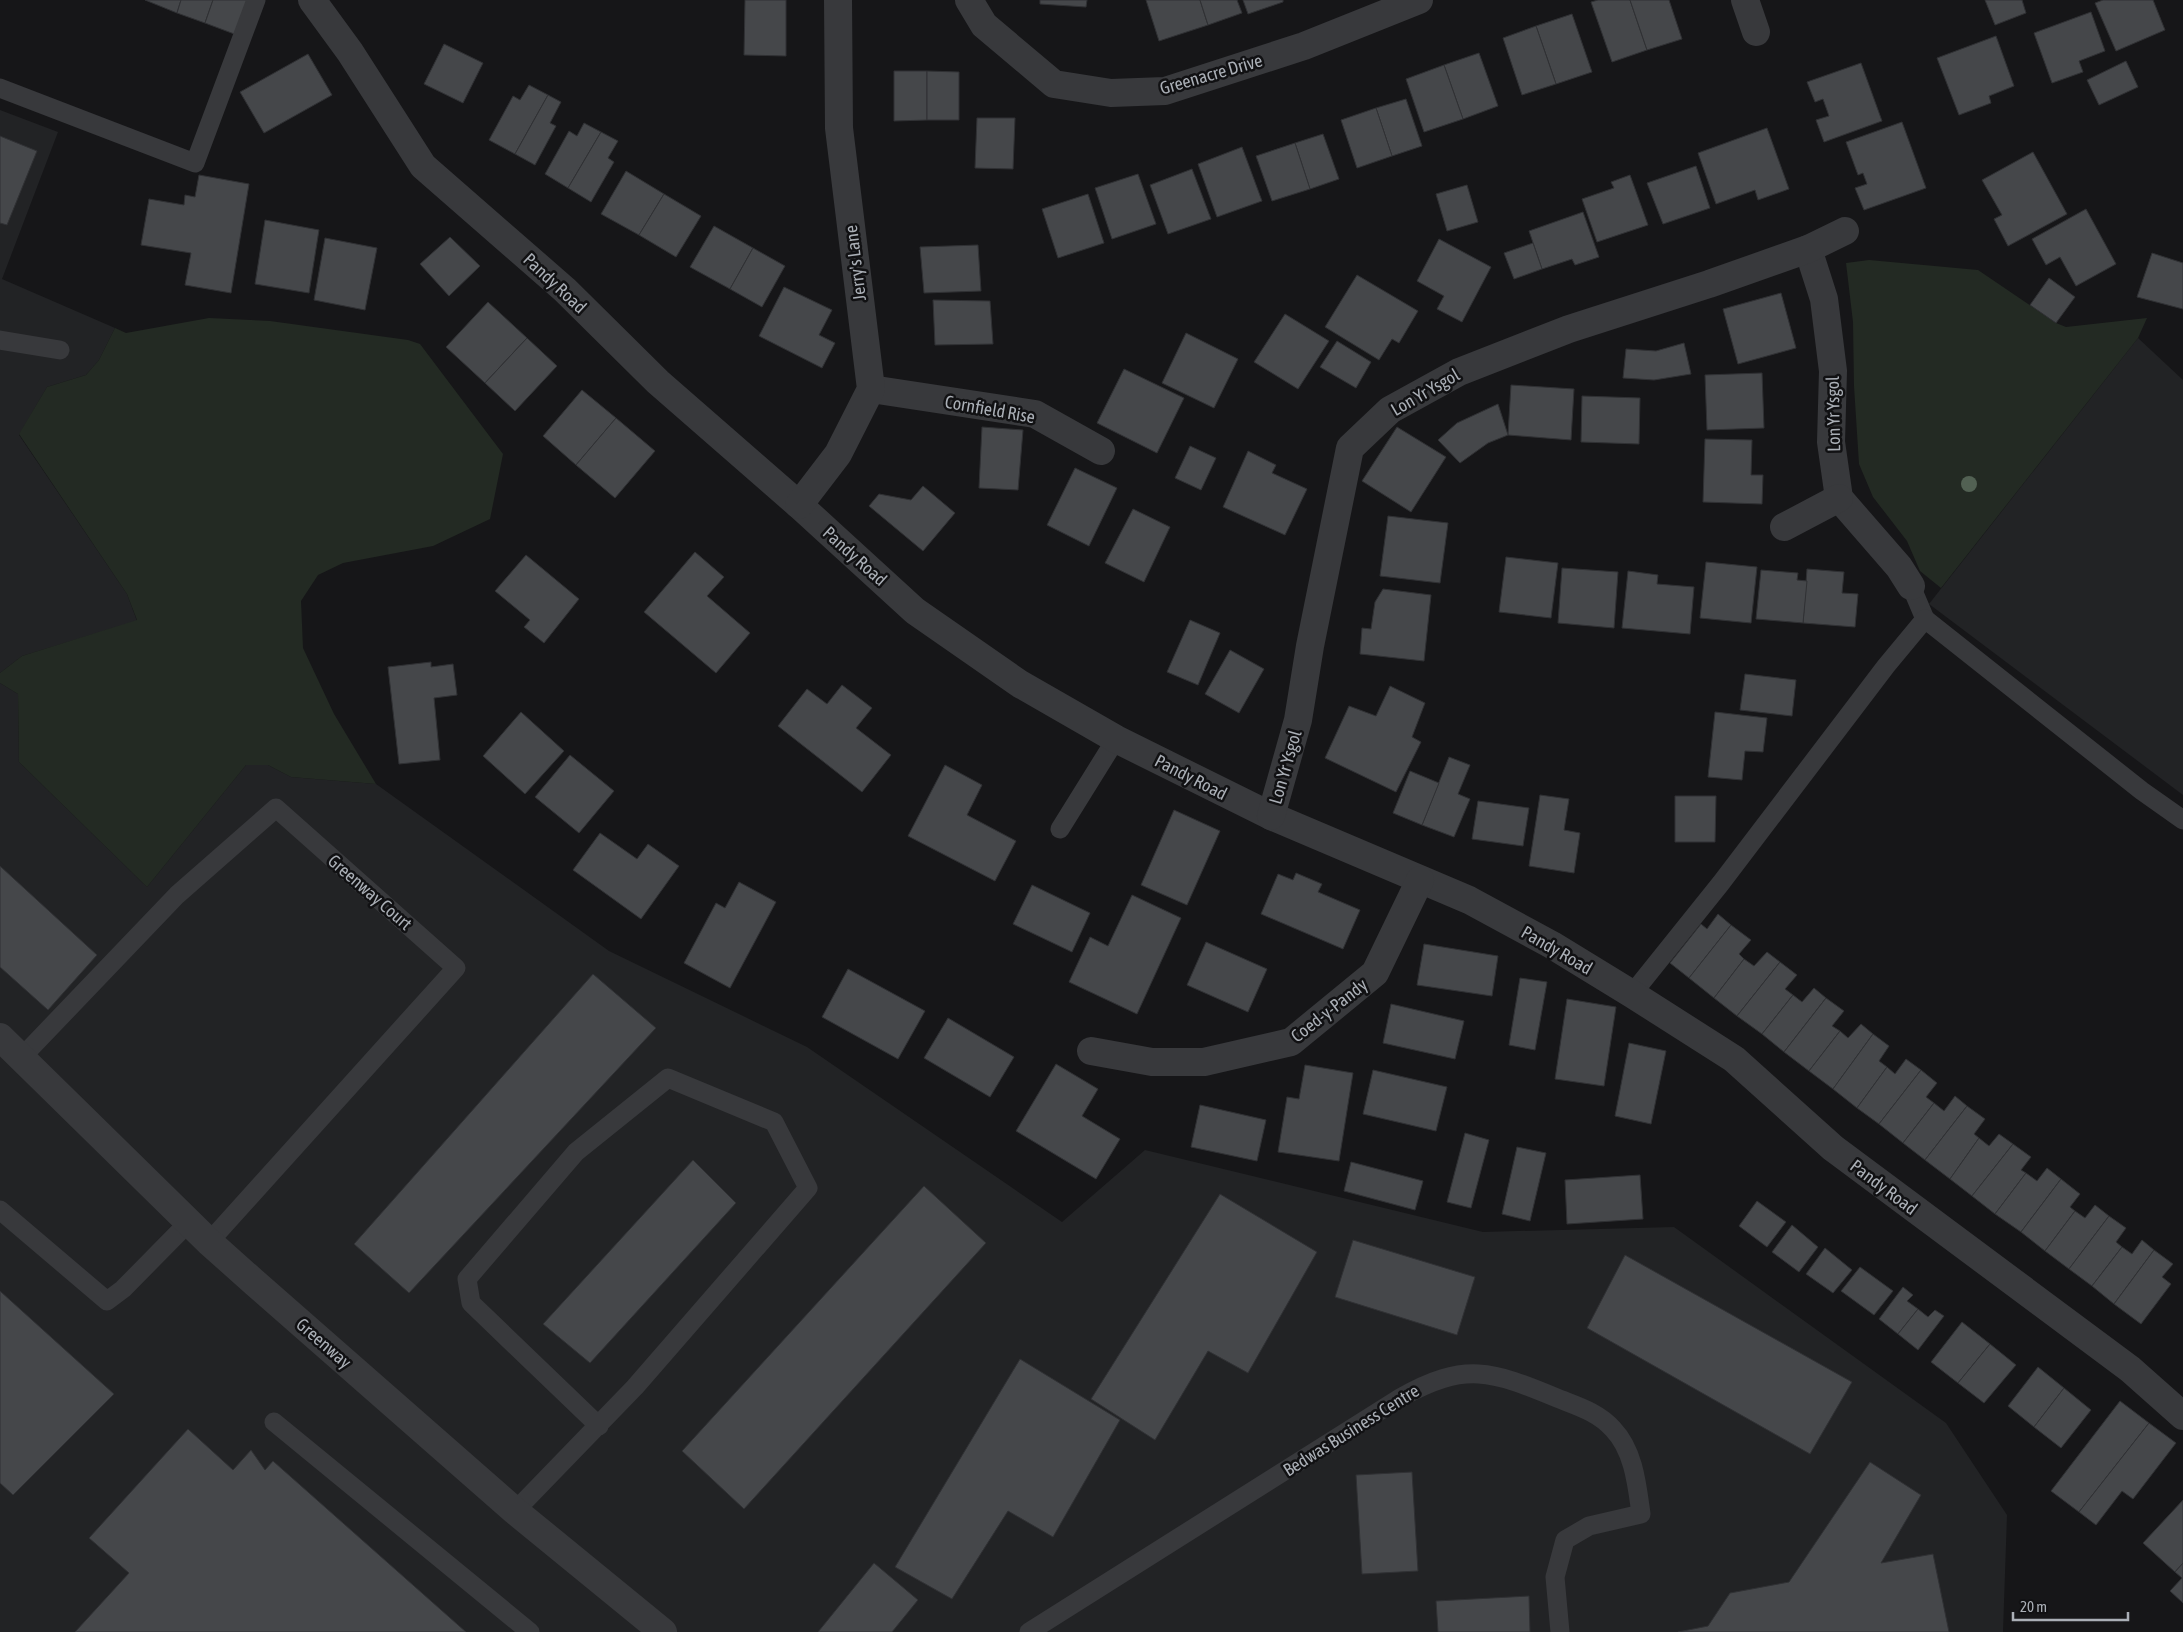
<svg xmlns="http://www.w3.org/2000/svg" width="2183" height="1632" font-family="'Asap Condensed',sans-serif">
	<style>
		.built { fill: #222325 }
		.green { fill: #232a23 }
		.building { fill: #45474a; stroke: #303134 }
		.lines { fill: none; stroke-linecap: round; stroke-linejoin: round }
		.service { stroke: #38393c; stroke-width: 19 }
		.minor { stroke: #38393c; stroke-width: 28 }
		.tree { fill: #526153 }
		.labels { text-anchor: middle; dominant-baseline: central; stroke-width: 5; stroke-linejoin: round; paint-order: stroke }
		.street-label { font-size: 18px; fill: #aaafb6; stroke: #111113 }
	</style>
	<rect width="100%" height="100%" fill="#161618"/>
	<g class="built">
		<polygon points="0,110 58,132 2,279 115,328 99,360 86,375 47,387 19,435 127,594 137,621 22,656 0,673"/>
		<polygon points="2138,338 2183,380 2183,795 1929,604"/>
		<polygon points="0,683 18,694 19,762 147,887 246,765 268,765 291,777 376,784 609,951 807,1047 1062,1222 1145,1150 1483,1232 1674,1227 1946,1423 2007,1515 2003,1632 0,1632"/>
	</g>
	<g class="green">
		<polygon points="1869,260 1978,270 2056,323 2066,327 2147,318 2138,338 1941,588 1920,571 1907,541 1873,497 1859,464 1854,386 1853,322 1846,263"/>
		<polygon points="209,318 270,321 408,340 420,344 503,454 490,519 433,546 343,563 318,575 301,601 303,648 334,714 376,784 291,777 268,765 246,765 147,887 19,762 18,694 0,683 0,673 22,656 137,620 127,594 19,434 47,387 86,375 99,360 115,328 126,333"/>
	</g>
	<g class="building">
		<polygon points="145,0 181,0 177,13"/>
		<polygon points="181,0 213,0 205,23 177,13"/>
		<polygon points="213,0 249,0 237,35 205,23"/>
		<polygon points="745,0 786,0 786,56 744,55"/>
		<polygon points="1040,0 1087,0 1086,7 1040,4"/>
		<polygon points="1146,0 1200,0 1208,25 1159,41"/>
		<polygon points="1200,0 1237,0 1242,13 1208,25"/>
		<polygon points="1243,0 1283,0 1283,2 1248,14"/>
		<polygon points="1598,0 1630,0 1647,50 1612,62 1591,2"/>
		<polygon points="1630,0 1669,0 1682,39 1647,50"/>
		<polygon points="1985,0 2022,0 2026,13 1995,25"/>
		<polygon points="2103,0 2153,0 2165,30 2116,51 2095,3"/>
		<polygon points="2091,12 2105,51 2079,61 2083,72 2052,83 2034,33"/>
		<polygon points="1572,14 1592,72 1556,84 1536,26"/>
		<polygon points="1536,26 1556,84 1522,95 1503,38"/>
		<polygon points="1996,36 2014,86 1989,96 1991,103 1959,115 1937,58"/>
		<polygon points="444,44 483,63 463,103 424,84"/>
		<polygon points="1479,53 1498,106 1463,119 1444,65"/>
		<polygon points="308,54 332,95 264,133 240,92"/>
		<polygon points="2126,61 2138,87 2099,105 2087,80"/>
		<polygon points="1861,63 1882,121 1824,142 1816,120 1829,116 1823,99 1815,102 1807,82"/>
		<polygon points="1444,65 1463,119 1424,132 1406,79"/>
		<polygon points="894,71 927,71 927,120 894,121"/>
		<polygon points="927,71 959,72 959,120 927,120"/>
		<polygon points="529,85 548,95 515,154 489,140 513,96 520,100"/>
		<polygon points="548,95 561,102 550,123 556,126 535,165 515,154"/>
		<polygon points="1406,99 1422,146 1392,156 1376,108"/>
		<polygon points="1376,108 1392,156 1357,168 1341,120"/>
		<polygon points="977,118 1015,118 1013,169 975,168"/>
		<polygon points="1902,122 1926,188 1864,210 1855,188 1867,184 1863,173 1858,175 1846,142"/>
		<polygon points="584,123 601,132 568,188 545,174 569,131 577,136"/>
		<polygon points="1767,128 1789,189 1758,200 1755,190 1716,204 1698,153"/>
		<polygon points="601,132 618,141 608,158 614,162 591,202 568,188"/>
		<polygon points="1323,134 1339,179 1310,189 1295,143"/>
		<polygon points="0,136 37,151 7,225 0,223"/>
		<polygon points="1295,143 1310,189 1272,201 1256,156"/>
		<polygon points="1242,147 1262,201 1217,217 1198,164"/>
		<polygon points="2033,152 2067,214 2008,246 1994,219 2002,215 1982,180"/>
		<polygon points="1696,166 1710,208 1663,224 1647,183"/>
		<polygon points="1192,169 1211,219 1168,234 1150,185"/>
		<polygon points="626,171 664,194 639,235 601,214"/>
		<polygon points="1138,174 1156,224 1112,239 1095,188"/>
		<polygon points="199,175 249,184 231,293 185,285 191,253 141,245 149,199 184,205 185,195 195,197"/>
		<polygon points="1630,175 1648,225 1597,242 1582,199 1614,188 1611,182"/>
		<polygon points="1467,185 1478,222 1447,231 1436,194"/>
		<polygon points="664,194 701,216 676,257 639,235"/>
		<polygon points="1088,194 1104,243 1058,258 1042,209"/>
		<polygon points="2086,209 2116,264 2076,286 2060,257 2046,265 2032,239"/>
		<polygon points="1583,212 1599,257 1575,265 1572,259 1542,269 1529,231"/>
		<polygon points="265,220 319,230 309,293 255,284"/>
		<polygon points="714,226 753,248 730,289 690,267"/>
		<polygon points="450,237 480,266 449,296 420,264"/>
		<polygon points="325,238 377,248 365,310 314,300"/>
		<polygon points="1439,239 1491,267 1462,322 1437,309 1444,296 1417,281"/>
		<polygon points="1533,243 1542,269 1514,279 1504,253"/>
		<polygon points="978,245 981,291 924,293 920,247"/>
		<polygon points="753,248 785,266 762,307 730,289"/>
		<polygon points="2152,253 2183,263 2183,309 2137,297"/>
		<polygon points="1357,275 1418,311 1399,343 1392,339 1379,360 1325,327"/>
		<polygon points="2049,278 2075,297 2056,323 2030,305"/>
		<polygon points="784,287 832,310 819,335 835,343 822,368 759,336"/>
		<polygon points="1781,293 1796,348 1738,364 1723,309"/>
		<polygon points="933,300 990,301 993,344 935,345"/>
		<polygon points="488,302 527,338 485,383 446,347"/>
		<polygon points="1285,314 1329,341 1298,389 1254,362"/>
		<polygon points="1186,333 1238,359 1214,408 1162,383"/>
		<polygon points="527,338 557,366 515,411 485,383"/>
		<polygon points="1337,341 1371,362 1356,388 1320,367"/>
		<polygon points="1684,343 1691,374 1654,380 1623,378 1626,349 1656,351"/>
		<polygon points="1124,369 1184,398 1157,453 1097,423"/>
		<polygon points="1762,373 1764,428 1707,430 1705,375"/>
		<polygon points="1511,385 1574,389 1571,440 1508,435"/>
		<polygon points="582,390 616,418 576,465 543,436"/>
		<polygon points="1582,396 1640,398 1639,444 1581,442"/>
		<polygon points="1498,404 1508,435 1488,443 1460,463 1438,440 1457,423"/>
		<polygon points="616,418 655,451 615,498 576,465"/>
		<polygon points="982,427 1023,430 1018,490 979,488"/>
		<polygon points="1397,427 1446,457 1411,512 1362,481"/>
		<polygon points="1705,439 1752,440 1751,475 1763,475 1762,504 1703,502"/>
		<polygon points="1190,446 1216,458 1201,490 1175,478"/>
		<polygon points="1248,451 1276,465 1272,473 1307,489 1285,535 1223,507"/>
		<polygon points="1075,468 1117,488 1089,546 1047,525"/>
		<polygon points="923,486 955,513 923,551 869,506 879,494 911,500"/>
		<polygon points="1133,509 1170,527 1144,582 1105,563"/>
		<polygon points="1388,516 1448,523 1440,583 1380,576"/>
		<polygon points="695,552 724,577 707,596 750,633 716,673 644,612"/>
		<polygon points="526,555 579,599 544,643 524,627 530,620 495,591"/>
		<polygon points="1506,557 1558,563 1551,618 1499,612"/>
		<polygon points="1706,562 1757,567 1751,623 1700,618"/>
		<polygon points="1562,568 1618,572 1614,628 1558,623"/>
		<polygon points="1807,569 1844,572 1842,593 1858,594 1855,627 1803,623"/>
		<polygon points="1761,570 1798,573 1797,580 1807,581 1803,623 1756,619"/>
		<polygon points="1628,571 1658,575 1657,584 1694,587 1690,634 1622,628"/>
		<polygon points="1383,589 1431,595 1424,661 1360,654 1362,628 1371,629 1375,602"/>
		<polygon points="1190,620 1220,633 1198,685 1167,672"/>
		<polygon points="1230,650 1264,669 1239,713 1205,694"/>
		<polygon points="431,662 431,667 453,664 457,695 434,698 440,760 399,764 388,667"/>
		<polygon points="1745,674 1796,680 1792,716 1740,710"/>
		<polygon points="842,685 872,708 856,728 891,755 862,792 778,726 807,689 827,704"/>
		<polygon points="1390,686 1425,703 1412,737 1421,742 1396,792 1325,758 1349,706 1376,716"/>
		<polygon points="521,712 564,751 525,794 483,756"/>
		<polygon points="1715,712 1767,718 1763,752 1745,751 1742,780 1708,777"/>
		<polygon points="570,755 614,791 579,833 535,797"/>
		<polygon points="1449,757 1470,765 1458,794 1470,799 1454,837 1422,825"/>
		<polygon points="945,765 982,785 967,815 1016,841 995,881 908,836"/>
		<polygon points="1410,771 1439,783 1422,825 1393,813"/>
		<polygon points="1540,795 1569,799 1564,830 1580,833 1574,873 1529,866"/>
		<polygon points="1675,796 1716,796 1715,842 1675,842"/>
		<polygon points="1478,801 1529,808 1523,846 1472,839"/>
		<polygon points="1174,810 1220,831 1187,905 1141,885"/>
		<polygon points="600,833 637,859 648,844 679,866 641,919 573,870"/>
		<polygon points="0,866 97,955 48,1010 0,967"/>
		<polygon points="1296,873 1322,884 1318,892 1360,910 1343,949 1261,914 1278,874 1293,880"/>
		<polygon points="739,882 776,902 730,988 684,963 716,903 725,908"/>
		<polygon points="1032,885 1090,913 1072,952 1013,924"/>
		<polygon points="1132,895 1181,918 1137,1014 1069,982 1090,937 1108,946"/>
		<polygon points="1718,914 1731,925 1689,978 1670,963 1701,924 1707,929"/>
		<polygon points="1731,925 1751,940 1739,954 1744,959 1714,998 1689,978"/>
		<polygon points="1206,942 1267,969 1248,1012 1187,985"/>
		<polygon points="1424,944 1498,956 1492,996 1417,985"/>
		<polygon points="1767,952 1780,962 1737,1016 1714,998 1744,959 1754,966"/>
		<polygon points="1780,962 1797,975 1785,989 1793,995 1762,1034 1737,1016"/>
		<polygon points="848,969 925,1011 898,1059 822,1017"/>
		<polygon points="593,974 656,1028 409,1293 354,1244"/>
		<polygon points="1520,978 1547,982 1535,1050 1509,1045"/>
		<polygon points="1814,988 1826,998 1784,1052 1762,1034 1793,995 1802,1002"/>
		<polygon points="1826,998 1844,1011 1832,1026 1840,1031 1809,1071 1784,1052"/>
		<polygon points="1567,999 1616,1007 1604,1086 1555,1079"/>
		<polygon points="1391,1004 1464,1021 1455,1059 1383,1043"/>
		<polygon points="948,1018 1014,1057 990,1097 924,1058"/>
		<polygon points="1861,1024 1873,1034 1833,1089 1809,1071 1840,1031 1848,1038"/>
		<polygon points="1873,1034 1889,1046 1879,1061 1887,1067 1857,1108 1833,1089"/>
		<polygon points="1629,1043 1666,1051 1651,1124 1615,1116"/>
		<polygon points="1906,1059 1921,1070 1879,1124 1857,1108 1887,1067 1895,1074"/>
		<polygon points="1056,1064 1098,1089 1082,1116 1120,1139 1096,1179 1016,1131"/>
		<polygon points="1305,1065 1353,1073 1339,1161 1278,1152 1287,1097 1299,1099"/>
		<polygon points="1373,1070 1447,1087 1436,1131 1363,1114"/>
		<polygon points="1921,1070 1937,1083 1926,1097 1934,1103 1903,1143 1879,1124"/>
		<polygon points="1955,1096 1967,1106 1925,1160 1903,1143 1934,1103 1944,1111"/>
		<polygon points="1200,1105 1266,1120 1257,1161 1191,1147"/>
		<polygon points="1967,1106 1985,1119 1974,1134 1979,1138 1950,1179 1925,1160"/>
		<polygon points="1465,1133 1489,1140 1471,1208 1447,1202"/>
		<polygon points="1999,1134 2013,1144 1972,1196 1950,1179 1979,1138 1989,1146"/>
		<polygon points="2013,1144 2031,1157 2021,1170 2026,1173 1995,1214 1972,1196"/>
		<polygon points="1517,1147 1546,1153 1530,1221 1502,1214"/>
		<polygon points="693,1160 736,1203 590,1363 543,1324"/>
		<polygon points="1351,1162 1423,1181 1415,1210 1344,1191"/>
		<polygon points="2047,1168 2061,1179 2021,1232 1995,1214 2026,1173 2037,1181"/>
		<polygon points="1640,1175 1643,1219 1567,1224 1565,1180"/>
		<polygon points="2061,1179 2080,1194 2070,1207 2075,1211 2045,1251 2021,1232"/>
		<polygon points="924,1186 986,1243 744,1509 682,1451"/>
		<polygon points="1220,1194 1317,1252 1248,1373 1208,1351 1155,1440 1091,1399"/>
		<polygon points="1757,1201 1786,1222 1767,1247 1739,1226"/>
		<polygon points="2095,1205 2109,1216 2069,1269 2045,1251 2075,1211 2085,1218"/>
		<polygon points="2109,1216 2126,1228 2116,1242 2122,1247 2092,1286 2069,1269"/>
		<polygon points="1792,1225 1818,1247 1799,1272 1772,1252"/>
		<polygon points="1353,1240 1475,1277 1457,1335 1335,1297"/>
		<polygon points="2142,1240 2154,1250 2114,1304 2092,1286 2122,1247 2132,1254"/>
		<polygon points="1825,1248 1852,1270 1833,1293 1806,1274"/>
		<polygon points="2154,1250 2173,1264 2162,1277 2171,1284 2141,1324 2114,1304"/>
		<polygon points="1625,1255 1852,1382 1810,1454 1587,1328"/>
		<polygon points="1860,1267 1893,1291 1874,1315 1841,1291"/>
		<polygon points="1903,1287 1913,1295 1907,1301 1918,1309 1898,1334 1879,1319"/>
		<polygon points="0,1291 114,1394 13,1495 0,1483"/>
		<polygon points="1918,1309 1928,1317 1935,1310 1944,1316 1918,1350 1898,1334"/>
		<polygon points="1962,1322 1990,1344 1958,1383 1931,1362"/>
		<polygon points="1990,1344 2016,1365 1984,1403 1958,1383"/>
		<polygon points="1020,1359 1120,1420 1053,1537 1008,1511 952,1599 895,1567"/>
		<polygon points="2038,1367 2064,1388 2034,1427 2008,1406"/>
		<polygon points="2064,1388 2091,1410 2061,1448 2034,1427"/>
		<polygon points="2120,1401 2149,1423 2079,1512 2051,1491"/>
		<polygon points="2149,1423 2176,1443 2133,1499 2122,1491 2096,1525 2079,1512"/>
		<polygon points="188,1429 233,1470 251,1450 265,1470 273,1461 466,1632 75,1632 129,1573 89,1538"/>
		<polygon points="1870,1462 1921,1495 1881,1563 1933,1554 1949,1632 1678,1632 1708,1626 1730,1593 1789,1582"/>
		<polygon points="1412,1472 1418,1571 1362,1574 1356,1475"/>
		<polygon points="2183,1500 2183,1563 2175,1572 2143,1543"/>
		<polygon points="874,1563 918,1600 892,1632 818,1632"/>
		<polygon points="2183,1563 2183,1603 2170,1591 2182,1578 2175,1572"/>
		<polygon points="1529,1596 1530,1632 1438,1632 1436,1601"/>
	</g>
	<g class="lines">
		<g class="service">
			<polyline points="0,88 195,163 256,0"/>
			<polyline points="0,340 60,350"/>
			<polyline points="1911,586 1925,619"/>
			<polyline points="1060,829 1116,739"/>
			<polyline points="1632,994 1721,883 1886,666 1925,619 2142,791 2183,820"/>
			<polyline points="21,1058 177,895 276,808 456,968 209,1242"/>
			<polyline points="0,1210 107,1301 123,1289 189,1222"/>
			<polyline points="274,1422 530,1632"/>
			<polyline points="515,1511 635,1387 808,1188 774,1122 668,1078 576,1152 467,1279 471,1303 599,1426"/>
			<path d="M1029,1632L1400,1398C1465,1361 1492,1371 1557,1398C1577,1406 1598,1412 1613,1429C1634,1451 1637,1485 1641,1514L1589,1526L1565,1540L1555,1577L1560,1632"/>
		</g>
		<g class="minor">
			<polyline points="312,0 350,52 423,166 565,290 658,382 799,505 915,611 1020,684 1116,739 1271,816 1469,900 1552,945 1632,994 1734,1059 1833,1148 2130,1369 2183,1416"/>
			<polyline points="969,0 984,25 1054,84 1111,93 1165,91 1304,46 1419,0"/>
			<polyline points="1745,0 1756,32"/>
			<polyline points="1808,249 1824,299 1833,371 1831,442 1839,498 1899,567 1911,586"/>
			<polyline points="871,389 1035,414 1101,451"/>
			<polyline points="799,505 838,454 871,389 839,128 838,0"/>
			<polyline points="1784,527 1839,498"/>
			<polyline points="1271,816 1298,720 1310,646 1350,448 1390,410 1459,372 1569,329 1709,284 1808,249 1845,231"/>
			<polyline points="0,1037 209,1242 255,1283 515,1511 663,1632"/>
			<polyline points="1091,1051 1152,1062 1204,1062 1291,1042 1375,973 1420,880"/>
		</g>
	</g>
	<circle class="tree" cx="1969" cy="484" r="8"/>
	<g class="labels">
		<g class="street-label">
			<text transform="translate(1211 74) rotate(-16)">Greenacre Drive</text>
			<text transform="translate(855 263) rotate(-97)">Jerry's Lane</text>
			<text transform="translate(555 283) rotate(43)">Pandy Road</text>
			<text transform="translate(1425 392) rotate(-30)">Lon Yr Ysgol</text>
			<text transform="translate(990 409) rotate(10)">Cornfield Rise</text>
			<text transform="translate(1833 414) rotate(-91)">Lon Yr Ysgol</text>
			<text transform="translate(855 556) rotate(42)">Pandy Road</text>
			<text transform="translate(1285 767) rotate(-74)">Lon Yr Ysgol</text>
			<text transform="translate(1191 777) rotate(27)">Pandy Road</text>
			<text transform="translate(370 892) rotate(41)">Greenway Court</text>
			<text transform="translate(1557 950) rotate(30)">Pandy Road</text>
			<text transform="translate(1329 1010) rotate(-38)">Coed-y-Pandy</text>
			<text transform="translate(1884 1187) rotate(37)">Pandy Road</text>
			<text transform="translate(324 1343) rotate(41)">Greenway</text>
			<text transform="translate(1351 1430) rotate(-32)">Bedwas Business Centre</text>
		</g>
	</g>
	<path d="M2013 1612v8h115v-8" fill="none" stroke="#aaafb6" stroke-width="2.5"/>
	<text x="2020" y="1612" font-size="15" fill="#aaafb6" stroke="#111113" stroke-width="4" paint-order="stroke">20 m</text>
</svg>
